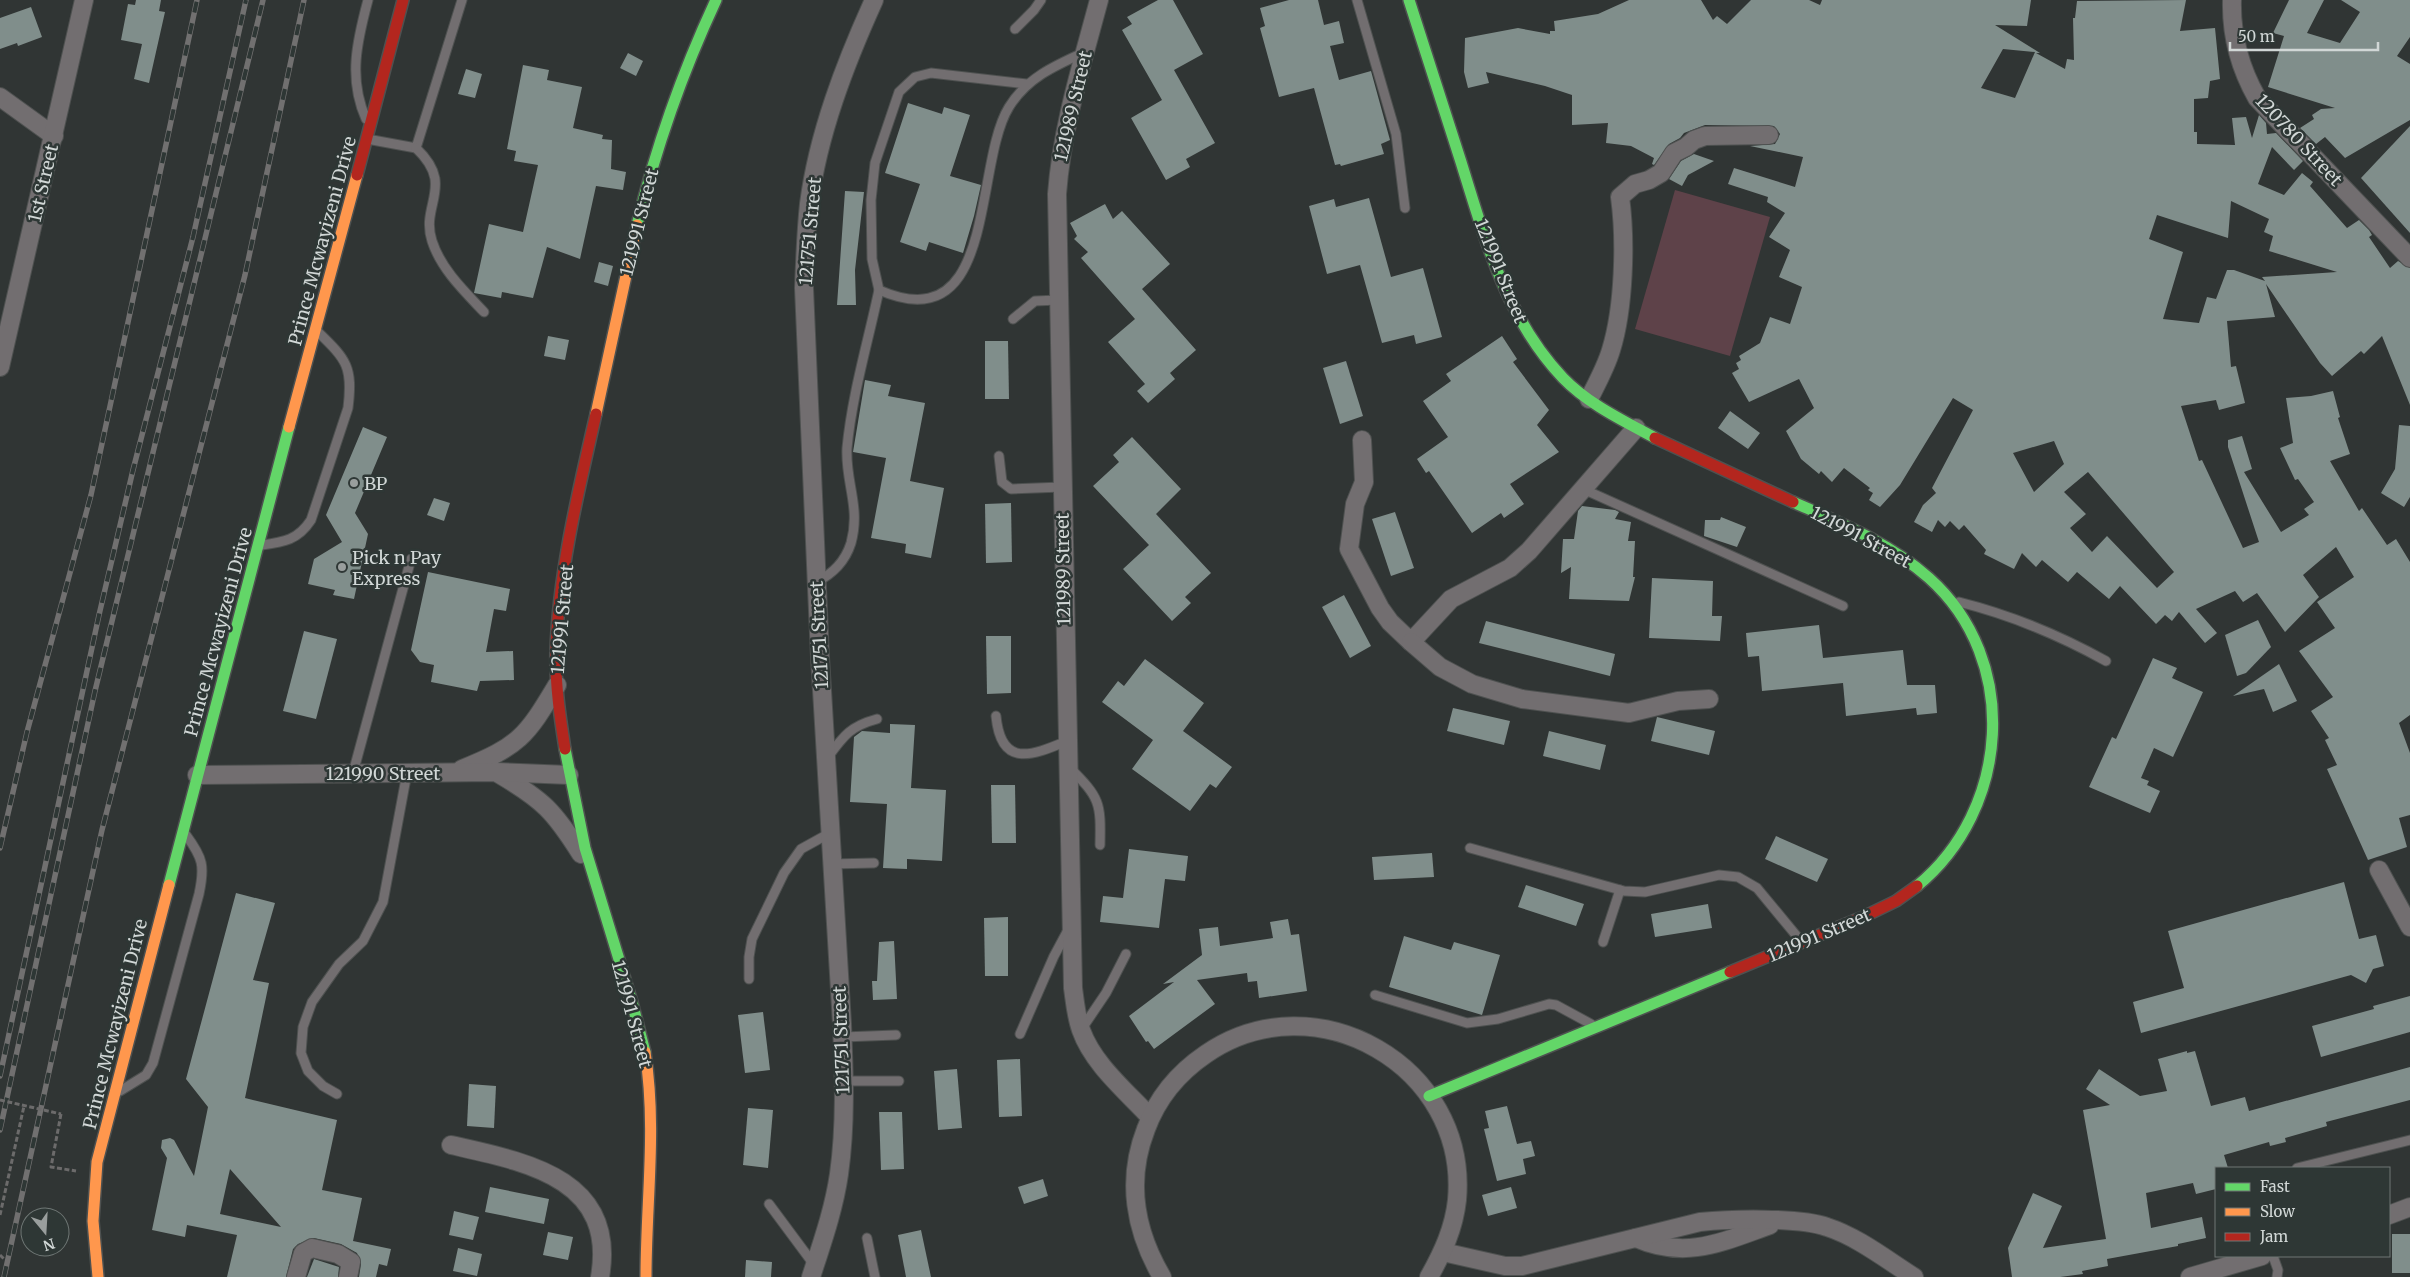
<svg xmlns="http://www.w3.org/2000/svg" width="2410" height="1277" font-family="Merriweather,serif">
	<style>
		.green { fill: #5e4249 }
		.building { fill: #808e8b; fill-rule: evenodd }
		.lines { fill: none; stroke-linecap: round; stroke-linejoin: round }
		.lane-casing { stroke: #4e5150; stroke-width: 11 }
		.street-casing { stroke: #4e5150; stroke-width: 20 }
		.fast-casing { stroke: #4e5150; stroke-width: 14 }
		.slow-casing { stroke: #4e5150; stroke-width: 14 }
		.jam-casing { stroke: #4e5150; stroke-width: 14 }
		.path { stroke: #6c6b6b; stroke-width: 3; stroke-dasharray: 5 2.5; stroke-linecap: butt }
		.lane { stroke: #726e70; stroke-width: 9 }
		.street { stroke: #726e70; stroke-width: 18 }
		.fast { stroke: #63d668; stroke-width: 11 }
		.slow { stroke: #ff974d; stroke-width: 11 }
		.jam { stroke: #b3261e; stroke-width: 11 }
		.rail-casing { stroke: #717070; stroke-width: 5.5 }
		.rail { stroke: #2e3735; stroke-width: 4; stroke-dasharray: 11; stroke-linecap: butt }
		.path-bridge { stroke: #6c6b6b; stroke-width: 3; stroke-dasharray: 5 2.5; stroke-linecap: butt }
		.poi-dot { fill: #999e9d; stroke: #2e3735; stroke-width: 2 }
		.labels { text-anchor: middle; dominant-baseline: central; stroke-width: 5; stroke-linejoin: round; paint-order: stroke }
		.street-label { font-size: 18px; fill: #d1d7d6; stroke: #2e3735 }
		.poi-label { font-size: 18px; fill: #d1d7d6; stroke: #2e3735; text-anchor: start }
	</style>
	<rect width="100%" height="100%" fill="#303534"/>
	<polygon class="green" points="1675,190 1770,217 1730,356 1635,329"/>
	<g class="building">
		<polygon points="136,0 161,0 159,11 165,12 149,83 134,79 142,44 121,40 128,4 135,5"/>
		<polygon points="1158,0 1173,0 1203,54 1174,70 1215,143 1186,159 1190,167 1166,180 1131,118 1162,100 1122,30 1132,24 1127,17"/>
		<polygon points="1289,0 1318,0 1324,25 1339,21 1344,43 1330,46 1339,80 1371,71 1390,140 1381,144 1384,154 1341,166 1340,164 1335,165 1314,88 1279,97 1260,28 1265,26 1260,8"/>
		<path d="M1629,0H1701L1713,20L1717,16L1727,24L1751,0H1809L1820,5L1822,0H2031L2027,26L1995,25L2040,53H2036L2065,69L2067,59L2074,60L2073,18H2075L2077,1L2186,0L2180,31L2215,28L2220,79L2210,81L2208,98L2194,99V132H2197V144L2235,145L2232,118L2246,117L2252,138L2259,115L2266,123L2267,134L2276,133L2303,161L2294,170L2272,147L2258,184L2284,195L2302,173L2313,182L2310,186L2347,228L2359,220L2369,230L2372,235L2369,237L2390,268L2398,261L2410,268V405L2382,336L2364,354L2361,351L2332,376L2320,363L2266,284L2275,317L2227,321L2231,367L2236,366L2245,403L2219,410L2216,400L2181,406L2199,461L2202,460L2243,548L2259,542L2228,447V440L2242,436L2252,469L2244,472L2281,532L2309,515L2304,509L2314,502L2298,479L2295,480L2280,448L2293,443L2286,398L2311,396L2333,391L2340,417L2338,418L2350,454L2330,461L2359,511L2362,508L2387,545L2396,539L2410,562V715L2399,723L2410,753V815L2399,818L2407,847L2368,860L2327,769L2337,765L2325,740L2329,738L2311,711L2333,697L2299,651L2335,628L2317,602L2354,577L2336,547L2303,575L2319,597L2285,632L2257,593L2243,602L2235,591L2196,609L2217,633L2205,643L2179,612L2172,621L2165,615L2156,624L2120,586L2109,599L2077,572L2068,582L2042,560L2036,567L2022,553L2014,569L1984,554L1986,550L1964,525L1959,530L1950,521L1945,527L1938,520L1932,532L1914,522L1923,505L1936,493L1932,488L1973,410L1953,398L1900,485L1880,507L1869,500L1873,493L1868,490L1870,488L1844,468L1832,482L1821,471L1819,474L1801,459L1786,431L1814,408L1799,379L1749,402L1732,373L1739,369L1736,363L1741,360L1739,356L1760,343L1770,317L1790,324L1802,287L1779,277L1790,250L1769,237L1785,213L1767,202L1768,197L1728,184L1734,168L1795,187L1803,157L1750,146L1775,144L1780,134L1774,126L1705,125L1684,133L1680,138L1669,144L1654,165L1652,164L1654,158L1631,146L1606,143L1608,123L1572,125V95L1545,86L1486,72L1489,83L1468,88L1464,72L1465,38L1518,28L1550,34V31H1555L1554,21L1598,14ZM2003,49L2035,52L2015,98L1981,88ZM2231,201L2269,219L2264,232L2273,236L2269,251L2337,272L2262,277L2265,281L2234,270H2227L2216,299L2207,297L2199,323L2163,319L2183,252L2149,239L2157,215L2228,238ZM2054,441L2064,464L2034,492L2013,453ZM2088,472L2174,572L2157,588L2107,536L2092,552L2070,528L2086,514L2064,492Z"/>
		<polygon points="2289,0 2324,0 2307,33 2340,43 2360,12 2341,0 2410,0 2410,37 2397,56 2410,64 2410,120 2345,158 2325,137 2316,144 2300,128 2314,119 2312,115 2321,109 2335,108 2268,87 2284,36 2273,33"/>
		<polygon points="31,7 42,37 18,46 17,43 0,49 0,18"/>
		<polygon points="628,53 643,61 636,76 620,68"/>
		<polygon points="523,65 549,70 547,80 582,87 573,128 603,135 602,139 612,140 611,169 626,172 623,190 596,186 580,259 547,247 533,298 502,292 501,298 474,293 489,224 523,232 538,165 514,161 516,151 507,149"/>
		<polygon points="466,69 482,74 475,98 458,94"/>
		<polygon points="908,103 942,114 944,107 970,115 950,176 981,185 974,216 963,253 929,242 926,251 900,242 920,184 885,173"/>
		<polygon points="2410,126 2410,233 2361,178"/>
		<polygon points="1694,154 1714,161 1688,175 1682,186 1669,179 1681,161"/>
		<polygon points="845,191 864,192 855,270 856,305 837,305"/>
		<polygon points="1369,198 1391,277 1423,268 1442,337 1416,344 1414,335 1382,343 1360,265 1327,274 1309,206 1334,199 1336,207"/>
		<polygon points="1105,204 1113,219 1122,211 1170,264 1142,289 1196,350 1170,373 1175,379 1148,403 1137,391 1145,384 1108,342 1135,319 1081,258 1088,252 1074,239 1077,236 1070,223"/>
		<polygon points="599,262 613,266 608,286 594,282"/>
		<polygon points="548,336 569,340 565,360 544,356"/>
		<polygon points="1502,336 1517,359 1513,362 1549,410 1537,425 1559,452 1510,484 1524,504 1504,518 1501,513 1472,533 1429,471 1426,473 1417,459 1448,437 1423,401 1451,381 1446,374"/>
		<polygon points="985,341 1008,341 1009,399 985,399"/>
		<polygon points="1346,361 1363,416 1340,424 1323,368"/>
		<polygon points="865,380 891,385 888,396 925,403 910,481 944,488 931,558 905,553 906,544 871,538 886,458 853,452"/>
		<polygon points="1730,411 1760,433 1748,449 1718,428"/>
		<polygon points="2399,425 2410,426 2410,497 2404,507 2381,493 2395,469"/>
		<polygon points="363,427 387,437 355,513 368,534 354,599 333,595 335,590 308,584 314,559 342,542 326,515"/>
		<polygon points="1132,437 1181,489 1156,514 1211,573 1185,597 1191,603 1172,621 1123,569 1149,545 1093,486 1119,462 1113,455"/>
		<polygon points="434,498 450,503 444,521 427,515"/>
		<polygon points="1011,503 1012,562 986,563 985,504"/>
		<polygon points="1582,506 1615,510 1619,512 1615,519 1631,522 1628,541 1635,541 1633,577 1635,577 1629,601 1569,599 1571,567 1561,573 1563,539 1574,539 1578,511"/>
		<polygon points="1395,512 1414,568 1391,576 1372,519"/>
		<polygon points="1721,517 1746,527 1737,547 1704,536 1705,520 1720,520"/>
		<polygon points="428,572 510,589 506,611 494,609 486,652 513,651 514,680 480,681 477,691 431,682 434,665 420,662 411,650"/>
		<polygon points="1652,578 1713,581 1712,616 1722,616 1720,641 1649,638"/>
		<polygon points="1344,595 1371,646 1350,658 1322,607"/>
		<polygon points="2258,620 2271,647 2246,673 2237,676 2225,635"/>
		<polygon points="1486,621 1615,654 1610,676 1479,643"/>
		<polygon points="1819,625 1823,658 1903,650 1907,685 1935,685 1937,713 1917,715 1916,708 1846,716 1843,683 1762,691 1759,656 1748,657 1746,633"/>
		<polygon points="304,631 337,639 316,719 283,711"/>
		<polygon points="986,636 1011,636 1011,693 987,694"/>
		<polygon points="2153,658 2177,668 2172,678 2203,692 2173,757 2154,748 2141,778 2149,781 2147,785 2160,791 2150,813 2089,787 2112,737 2116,739"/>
		<polygon points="1145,659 1204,703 1183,731 1232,767 1216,788 1210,784 1190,811 1132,769 1153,740 1102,702 1118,681 1124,686"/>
		<polygon points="2279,664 2297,701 2273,712 2264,689 2233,696"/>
		<polygon points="1453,708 1510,721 1504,745 1447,731"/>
		<polygon points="1657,717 1715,731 1709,755 1651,741"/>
		<polygon points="890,724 915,725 911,788 946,790 942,861 907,859 907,869 883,868 887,804 850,802 854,737 862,731 890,733"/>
		<polygon points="1549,731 1606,745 1600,770 1543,756"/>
		<polygon points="991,785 1015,785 1016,843 992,843"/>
		<polygon points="1776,836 1828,859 1817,882 1765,859"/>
		<polygon points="1129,849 1188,856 1185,881 1165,879 1159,928 1100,922 1103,896 1123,898"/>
		<polygon points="1432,853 1434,877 1374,880 1372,857"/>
		<polygon points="2344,882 2359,939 2376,935 2384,966 2373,969 2366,983 2351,975 2141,1033 2133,1002 2184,988 2168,931"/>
		<polygon points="1526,885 1584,904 1576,926 1518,907"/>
		<path d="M236,893L275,903L253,980L269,983L245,1098L337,1120L322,1190L362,1198L353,1241L391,1249L387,1266L379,1264L376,1277H359L361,1264L357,1253L341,1244L314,1238L298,1244L293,1249L286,1277H227L237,1235L187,1225L185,1237L152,1230L167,1158L161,1148L162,1140L170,1138L174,1140L194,1176L208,1107L186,1079ZM230,1169L281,1227L220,1214Z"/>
		<polygon points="1708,904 1712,928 1655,937 1651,914"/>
		<polygon points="1008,917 1008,976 985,976 984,918"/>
		<polygon points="1288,919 1291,935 1299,934 1307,991 1259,998 1257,981 1248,982 1247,973 1197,980 1215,1004 1154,1049 1148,1041 1146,1042 1129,1016 1174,982 1163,984 1202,955 1199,929 1218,927 1220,946 1273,938 1270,922"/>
		<polygon points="1404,936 1451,950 1454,942 1500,955 1482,1015 1389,987"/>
		<polygon points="894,941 897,999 873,1000 872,981 877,981 879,942"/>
		<polygon points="2410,996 2410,1032 2321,1057 2312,1026 2374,1009 2373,1006"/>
		<polygon points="763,1012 770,1070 745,1073 738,1015"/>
		<polygon points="2187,1051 2187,1053 2195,1051 2211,1106 2245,1097 2249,1111 2410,1067 2410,1100 2326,1122 2327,1126 2285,1138 2286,1142 2270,1146 2269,1142 2224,1155 2228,1168 2216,1168 2216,1189 2196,1194 2193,1183 2146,1193 2151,1228 2202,1217 2206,1238 2178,1244 2178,1246 2107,1259 2108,1266 2082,1271 2083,1274 2060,1277 2012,1277 2008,1248 2033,1193 2062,1206 2043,1248 2106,1239 2083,1110 2110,1105 2086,1089 2099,1069 2140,1096 2167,1091 2158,1059"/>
		<polygon points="1020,1059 1022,1116 999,1117 997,1060"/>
		<polygon points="957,1069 962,1128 938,1130 934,1071"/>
		<polygon points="469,1084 496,1086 494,1128 467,1126"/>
		<polygon points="1507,1106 1517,1144 1531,1141 1535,1156 1523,1159 1526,1174 1497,1181 1484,1129 1489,1128 1485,1111"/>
		<polygon points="748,1108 773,1110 768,1168 743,1165"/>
		<polygon points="879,1112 902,1112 904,1169 881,1170"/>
		<polygon points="1043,1179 1048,1196 1024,1204 1018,1187"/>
		<polygon points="490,1187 549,1199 544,1224 485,1212"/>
		<polygon points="1511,1187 1517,1208 1488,1216 1482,1195"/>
		<polygon points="454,1211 479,1217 473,1240 449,1235"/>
		<polygon points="921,1230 931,1277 906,1277 898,1235"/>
		<polygon points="548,1232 573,1237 568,1260 543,1255"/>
		<rect x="2392" y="1234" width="18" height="39"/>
		<polygon points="458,1248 482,1254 477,1276 453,1271"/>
		<polygon points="314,1259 339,1267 338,1277 307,1277"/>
		<polygon points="746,1260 772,1262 771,1277 745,1277"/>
	</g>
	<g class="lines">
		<g class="lane-casing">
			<g id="lane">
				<polyline points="1357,0 1396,134 1405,208"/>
				<polyline points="1015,29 1034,10 1041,0"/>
				<path d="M1027,84L931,73L915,77L899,92L875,163L871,200L872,259L879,290C998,342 973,165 1009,107C1027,78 1054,66 1085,52"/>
				<path d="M366,119C348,79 357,41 368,0"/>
				<polyline points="367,139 416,148 462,0"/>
				<path d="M416,148C456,186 420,204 432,241C441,269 464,291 484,312"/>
				<polyline points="1013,319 1035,301 1058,300"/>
				<polyline points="999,456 1002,482 1011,489 1062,487"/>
				<polyline points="1583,489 1843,606"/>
				<path d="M262,545C284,542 298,540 311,520L348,408C353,367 347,360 318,332"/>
				<path d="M817,582C833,573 845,562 851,543C861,507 845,482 847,448C852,395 868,342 879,290"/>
				<path d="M1959,602C2011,615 2059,635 2106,661"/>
				<path d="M996,716C1001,768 1031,756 1067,741"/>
				<path d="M828,757C844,735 851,726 877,719"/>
				<path d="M1069,767C1100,798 1101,802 1100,845"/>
				<polyline points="353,773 411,559"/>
				<polyline points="1470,848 1624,891 1645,892 1719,875 1738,877 1757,888 1800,940"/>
				<polyline points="831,864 874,863"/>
				<polyline points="1603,942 1620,890"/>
				<polyline points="749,979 749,957 752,939 784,873 801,849 830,833"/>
				<polyline points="1375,995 1467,1023 1498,1019 1549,1004 1556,1005 1591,1024"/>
				<polyline points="1081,1030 1106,993 1126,954"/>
				<polyline points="1020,1034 1054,956 1069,928"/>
				<polyline points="843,1037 896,1035"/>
				<polyline points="844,1081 899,1081"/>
				<path d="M120,1091L146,1075L153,1063L199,894C205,866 203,858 186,835"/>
				<polyline points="337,1094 323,1086 308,1071 301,1053 303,1027 312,1002 339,964 363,941 383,902 407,773"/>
				<polyline points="2297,1168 2410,1140"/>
				<polyline points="769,1204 815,1266"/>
				<polyline points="867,1238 875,1277"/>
				<polyline points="2273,1256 2278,1270 2277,1277"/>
			</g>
		</g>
		<g class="street-casing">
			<g id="street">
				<path d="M1099,0C1082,64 1062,127 1057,194L1073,988C1075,1002 1076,1016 1081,1030C1093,1064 1126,1091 1150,1117"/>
				<path d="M2232,0C2231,35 2240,68 2257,98L2410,258"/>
				<polyline points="0,97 54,136"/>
				<polyline points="0,367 84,0"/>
				<path d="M1589,399C1597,383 1606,367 1611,350C1624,308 1626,241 1620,197L1635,184L1649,180L1661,173L1674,153L1686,147L1694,140L1705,136L1769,135"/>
				<polyline points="1362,440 1364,482 1355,504 1349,549 1380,608 1390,622 1411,642 1451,599 1510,568 1529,551 1636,428"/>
				<polyline points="1411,642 1440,667 1472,684 1522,699 1629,713 1678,701 1709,699"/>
				<path d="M462,769C519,746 526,737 557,685"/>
				<path d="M499,774C543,800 554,811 581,854"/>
				<polyline points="197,775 496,772 569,775"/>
				<polyline points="2379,870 2410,927"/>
				<path d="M451,1145C526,1162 617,1178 600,1277"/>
				<polyline points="2389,1215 2410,1207"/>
				<path d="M1636,1238C1686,1260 1722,1242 1770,1225"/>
				<path d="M1443,1252L1505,1266H1522L1700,1222C1730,1219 1799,1217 1827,1227C1858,1237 1887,1260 1914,1277"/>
				<polyline points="296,1277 303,1253 312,1248 338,1254 351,1262 348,1277"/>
				<path d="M811,1277C822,1243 834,1209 839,1174C846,1124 844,1074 842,1024L820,657L804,288C805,260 806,232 809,204C818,134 845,64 874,0"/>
				<path d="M1162,1277C1135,1231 1126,1180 1146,1129C1157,1099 1178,1073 1206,1054C1315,979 1469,1066 1457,1200C1454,1228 1443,1252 1429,1277"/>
				<polyline points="2190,1277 2262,1256"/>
			</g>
		</g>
		<g class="fast-casing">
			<g id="fast">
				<path d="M1409,0C1426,54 1444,108 1461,162C1485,239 1506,318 1563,378C1588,404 1624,421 1655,438"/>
				<path d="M637,225C656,147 682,73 716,0"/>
				<path d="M1793,502C1840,523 1890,543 1929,578C2021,660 2010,810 1917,886"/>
				<polyline points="565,749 585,848 632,1002 645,1052"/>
				<polyline points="169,885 289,427"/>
				<polyline points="1429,1096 1730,972"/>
			</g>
		</g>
		<g class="slow-casing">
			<g id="slow">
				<polyline points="596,414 637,225"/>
				<polyline points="289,427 357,175"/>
				<path d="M645,1052C657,1127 646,1202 646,1277"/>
				<polyline points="98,1277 93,1221 97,1162 169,885"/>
			</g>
		</g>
		<g class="jam-casing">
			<g id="jam">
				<polyline points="357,175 403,0"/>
				<polyline points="1655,438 1793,502"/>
				<path d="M565,749C560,717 555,684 556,651C558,575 579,488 596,414"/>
				<polyline points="1730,972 1863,917 1896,901 1917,886"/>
			</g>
		</g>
		<g class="path">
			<polyline points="61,1114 51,1167 76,1171"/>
			<polyline points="0,1215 24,1106"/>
			<polyline points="0,1255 4,1259"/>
		</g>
		<use href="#lane" class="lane"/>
		<use href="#street" class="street"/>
		<use href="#fast" class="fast"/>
		<use href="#slow" class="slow"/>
		<use href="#jam" class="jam"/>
		<g class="rail-casing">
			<g id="rail">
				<polyline points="0,848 27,732 91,495 197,0"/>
				<polyline points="0,1076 99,615 133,470 193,237 246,0"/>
				<polyline points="0,1130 95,691 263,0"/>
				<polyline points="4,1277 102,830 245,275 304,0"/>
			</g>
		</g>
		<use href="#rail" class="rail"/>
		<polyline class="path-bridge" points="0,1100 61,1114"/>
	</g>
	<g class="poi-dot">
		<circle cx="354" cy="483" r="5"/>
		<circle cx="342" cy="567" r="5"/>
	</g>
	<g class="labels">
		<g class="street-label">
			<text transform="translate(1073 106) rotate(-77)">121989 Street</text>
			<text transform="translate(2299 140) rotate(47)">120780 Street</text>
			<text transform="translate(43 183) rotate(-77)">1st Street</text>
			<text transform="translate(639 222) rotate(-76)">121991 Street</text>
			<text transform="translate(810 231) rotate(-85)">121751 Street</text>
			<text transform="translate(322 241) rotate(-75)">Prince Mcwayizeni Drive</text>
			<text transform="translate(1501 271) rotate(68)">121991 Street</text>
			<text transform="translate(1861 537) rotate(28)">121991 Street</text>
			<text transform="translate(1063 569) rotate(-91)">121989 Street</text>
			<text transform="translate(562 619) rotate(-85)">121991 Street</text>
			<text transform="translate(218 632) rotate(-75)">Prince Mcwayizeni Drive</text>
			<text transform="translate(819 635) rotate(-93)">121751 Street</text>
			<text x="383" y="773">121990 Street</text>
			<text transform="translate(1819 935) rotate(-23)">121991 Street</text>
			<text transform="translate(632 1014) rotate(75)">121991 Street</text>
			<text transform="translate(115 1024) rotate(-76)">Prince Mcwayizeni Drive</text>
			<text transform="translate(841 1040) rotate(-92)">121751 Street</text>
		</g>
		<g class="poi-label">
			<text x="364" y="483">BP</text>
			<text x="352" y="557">Pick n Pay<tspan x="352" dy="21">Express</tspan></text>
		</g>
	</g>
	<rect x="2215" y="1167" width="175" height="90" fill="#2e3735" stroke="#6f7775"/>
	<rect x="2225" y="1183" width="25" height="8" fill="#63d668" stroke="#6f7775"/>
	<text x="2260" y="1192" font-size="15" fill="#d1d7d6">Fast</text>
	<rect x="2225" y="1208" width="25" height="8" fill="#ff974d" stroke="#6f7775"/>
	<text x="2260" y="1217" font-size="15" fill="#d1d7d6">Slow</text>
	<rect x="2225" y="1233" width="25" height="8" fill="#b3261e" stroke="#6f7775"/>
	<text x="2260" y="1242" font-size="15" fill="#d1d7d6">Jam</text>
	<g transform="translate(45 1232) rotate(162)"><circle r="24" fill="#2e3735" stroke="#6f7775"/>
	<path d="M0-4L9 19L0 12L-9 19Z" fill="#999e9d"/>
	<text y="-8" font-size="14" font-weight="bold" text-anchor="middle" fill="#d1d7d6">N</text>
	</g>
	<path d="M2230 42v8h148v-8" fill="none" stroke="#d1d7d6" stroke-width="2.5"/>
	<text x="2238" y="42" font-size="15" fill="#d1d7d6" stroke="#2e3735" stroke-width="4" paint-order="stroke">50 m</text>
</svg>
